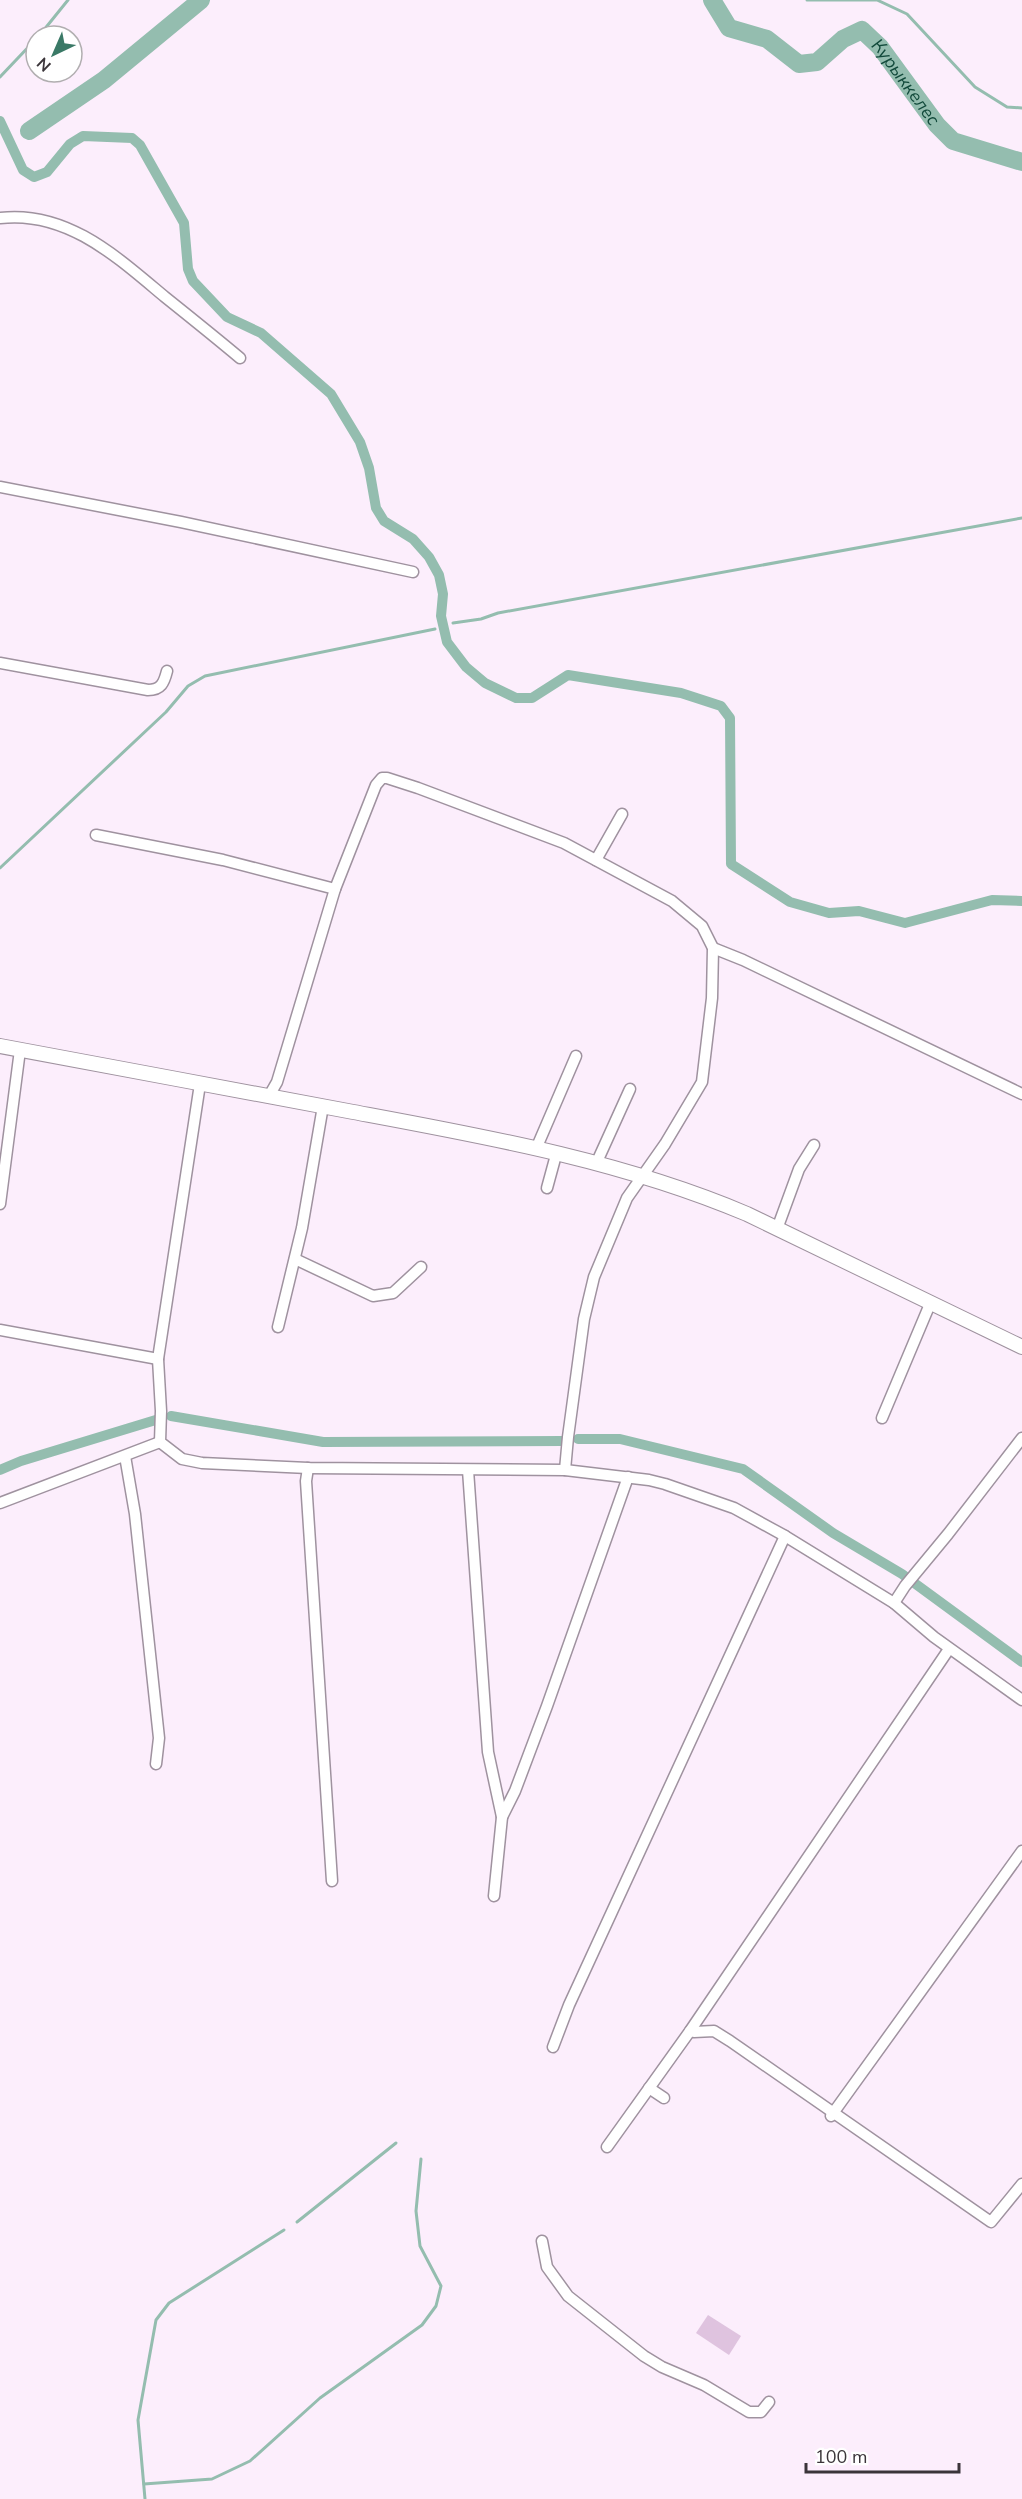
<svg xmlns="http://www.w3.org/2000/svg" width="1022" height="2499" font-family="'Nunito Sans',sans-serif">
	<style>
		.green { fill: #dfc3df }
		.lines { fill: none; stroke-linecap: round; stroke-linejoin: round }
		.stream { stroke: #94bdaf; stroke-width: 3 }
		.canal { stroke: #94bdaf; stroke-width: 10 }
		.river { stroke: #94bdaf; stroke-width: 18 }
		.street-casing { stroke: #9f929f; stroke-width: 13 }
		.secondary-casing { stroke: #9f929f; stroke-width: 16 }
		.street { stroke: #fff; stroke-width: 10 }
		.secondary { stroke: #fff; stroke-width: 14 }
		.labels { text-anchor: middle; dominant-baseline: central; stroke-width: 6; stroke-linejoin: round; paint-order: stroke }
		.water-label { font-size: 18px; font-style: italic; fill: #124a3b; stroke: #fff }
	</style>
	<rect width="100%" height="100%" fill="#fceefc"/>
	<polygon class="green" points="708,2315 741,2336 729,2355 696,2333"/>
	<g class="lines">
		<g class="stream">
			<polyline points="807,0 877,0 907,14 975,87 1007,107 1022,108"/>
			<polyline points="39,36 68,0"/>
			<polyline points="0,77 36,39"/>
			<polyline points="453,623 481,619 498,613 1022,518"/>
			<polyline points="0,868 166,712 188,686 205,676 435,629"/>
			<polyline points="297,2222 396,2143"/>
			<polyline points="144,2484 212,2479 250,2461 320,2398 422,2325 436,2306 441,2286 420,2246 416,2211 421,2159"/>
			<polyline points="145,2499 138,2420 156,2320 169,2303 284,2230"/>
		</g>
		<g class="canal">
			<polyline points="0,121 23,170 34,177 47,172 70,144 83,136 132,138 140,145 184,223 188,269 193,281 227,317 261,333 331,394 360,442 369,468 376,508 384,521 413,539 429,557 439,575 443,594 441,616 447,642 466,667 485,683 516,698 532,698 568,675 681,693 721,706 730,718 731,864 790,902 829,913 859,911 905,923 992,900 1022,901"/>
			<polyline points="171,1416 323,1442 563,1441"/>
			<polyline points="578,1439 620,1439 743,1469 833,1533 902,1574 1022,1662"/>
			<polyline points="0,1470 21,1461 159,1419"/>
		</g>
		<g class="river">
			<path id="s1" d="M712,0L729,28L767,39L799,64L817,62L843,39L862,30L880,47L937,125L953,141L1022,162"/>
			<polyline points="29,131 104,80 201,0"/>
		</g>
		<g class="street-casing">
			<g id="street">
				<path d="M0,218C67,210 117,257 165,297C190,317 215,337 240,358"/>
				<polyline points="0,487 181,522 413,572"/>
				<path d="M0,663L148,690C161,690 164,683 167,671"/>
				<polyline points="96,835 223,860 335,889"/>
				<polyline points="596,860 622,814"/>
				<polyline points="713,948 743,960 1022,1094"/>
				<polyline points="200,1084 158,1359 161,1411 160,1442 182,1459 202,1463 308,1468 565,1470 649,1480 665,1484 734,1508 785,1536 894,1603 934,1637 1022,1700"/>
				<polyline points="269,1096 277,1082 335,889 376,785 382,778 387,778 418,788 564,843 672,901 702,926 713,948 712,998 702,1082 665,1144 627,1198 594,1277 584,1319 568,1437 565,1470"/>
				<polyline points="536,1149 576,1056"/>
				<polyline points="596,1164 630,1089"/>
				<polyline points="547,1188 556,1155"/>
				<polyline points="0,1204 20,1050"/>
				<polyline points="777,1229 799,1169 814,1145"/>
				<polyline points="295,1259 373,1296 393,1293 421,1267"/>
				<polyline points="278,1327 302,1228 323,1106"/>
				<polyline points="0,1330 158,1359"/>
				<polyline points="882,1418 930,1304"/>
				<polyline points="125,1456 135,1514 159,1738 156,1764"/>
				<polyline points="308,1468 306,1481 332,1881"/>
				<polyline points="468,1470 488,1752 502,1817 494,1896"/>
				<polyline points="0,1503 160,1442"/>
				<polyline points="894,1603 905,1586 948,1534 1022,1438"/>
				<polyline points="502,1817 515,1791 547,1706 628,1477"/>
				<polyline points="690,2031 694,2032 714,2031 730,2041 991,2222 1022,2184"/>
				<polyline points="553,2047 569,2005 785,1536"/>
				<polyline points="649,2088 664,2098"/>
				<polyline points="831,2116 1022,1851"/>
				<polyline points="607,2147 690,2031 949,1649"/>
				<polyline points="542,2241 547,2267 568,2296 644,2356 662,2367 704,2385 749,2412 761,2412 769,2402"/>
			</g>
		</g>
		<g class="secondary-casing">
			<path id="secondary" d="M0,1046C116,1067 232,1090 348,1111C482,1136 620,1160 747,1214L1022,1347"/>
		</g>
		<use href="#street" class="street"/>
		<use href="#secondary" class="secondary"/>
	</g>
	<g class="labels">
		<g class="water-label">
			<text stroke="none"><textPath href="#s1" startOffset="255">Курыккелес</textPath></text>
		</g>
	</g>
	<g transform="translate(54 54) rotate(224)"><circle r="28" fill="#ffffff" stroke="#b1aeb0" stroke-width="1.5"/>
	<path d="M0-4.5L10 22L0 15L-10 22Z" fill="#3a7966"/>
	<text y="-9" font-size="16" font-weight="bold" text-anchor="middle" fill="#3b353a">N</text>
	</g>
	<path d="M806 2463v9h153v-9" fill="none" stroke="#3b353a" stroke-width="3"/>
	<text x="815" y="2463" font-size="18" fill="#3b353a" stroke="#ffffff" stroke-width="4.5" paint-order="stroke">100 m</text>
</svg>
